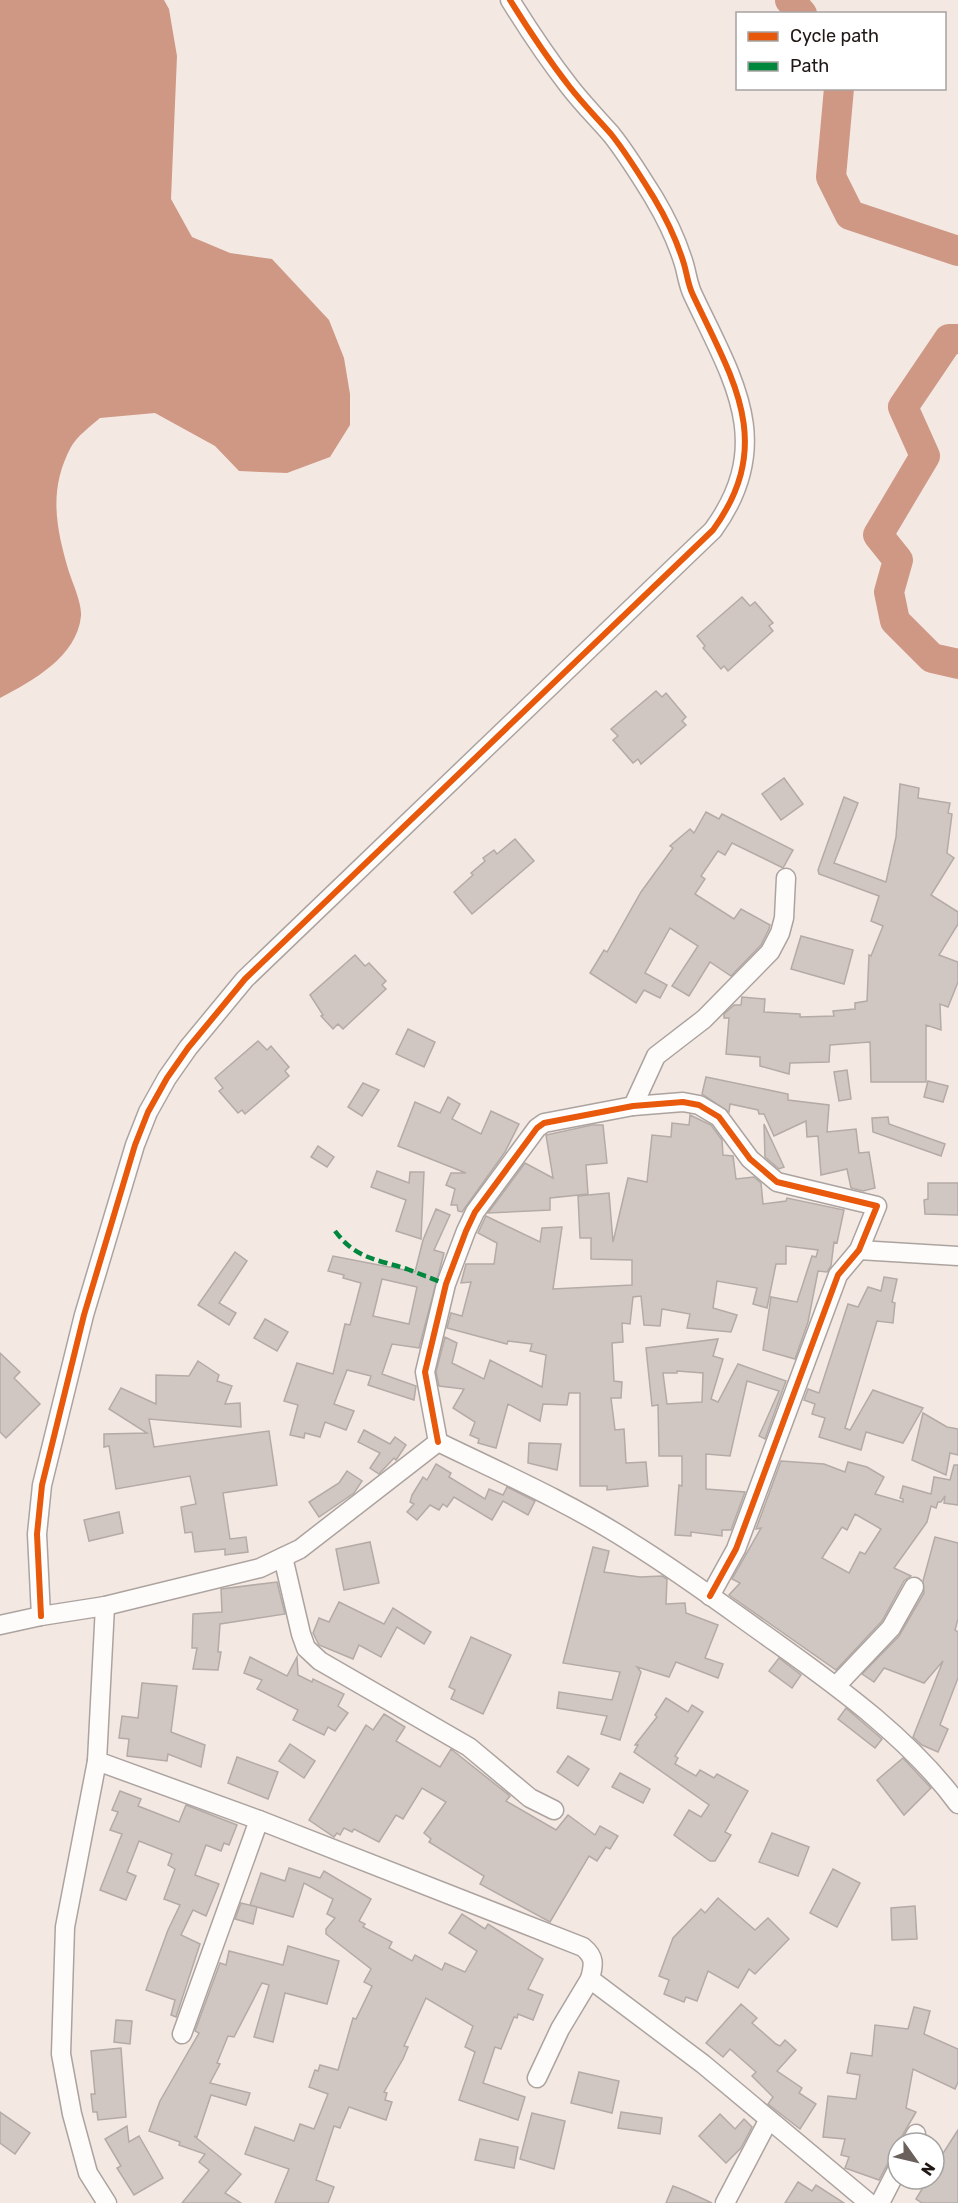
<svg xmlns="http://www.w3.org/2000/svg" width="958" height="2203" font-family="Rubik,sans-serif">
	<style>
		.water { fill: #cf9885 }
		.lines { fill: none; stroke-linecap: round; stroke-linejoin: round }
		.river { stroke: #cf9885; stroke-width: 30 }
		.building { fill: #d0c7c3; stroke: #b4aaa6; stroke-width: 1.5; fill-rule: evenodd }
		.street-casing { stroke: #aca39f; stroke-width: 21 }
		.street { stroke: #fdfcfb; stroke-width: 18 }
		.quiet { stroke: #00873e; stroke-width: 4.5; stroke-dasharray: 9 4.5; stroke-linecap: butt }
		.cycleway-casing { stroke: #fff; stroke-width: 10 }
		.cycleway { stroke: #e8590c; stroke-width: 6 }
	</style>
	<rect width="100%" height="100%" fill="#f4e8e3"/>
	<path class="water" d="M0,0H164L169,9L177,56L171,199L192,237L230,253L272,259L329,320L344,358L350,394V425L330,457L287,473L239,471L215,446L155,413L100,418C91,426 77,436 71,447C48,490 56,528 69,572C73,584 82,604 81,616C77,657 32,681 0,698Z"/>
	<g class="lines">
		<g class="river">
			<polyline points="790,0 802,14"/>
			<polyline points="839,88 831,177 850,215 958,251"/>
			<polyline points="958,339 949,339 903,407 925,456 878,535 898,560 889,592 895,621 932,658 958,664"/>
		</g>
	</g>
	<g class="building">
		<polygon points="742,597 750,606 755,602 773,623 769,626 773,631 728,671 724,666 721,669 703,648 705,646 697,636"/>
		<polygon points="656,691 662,697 666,693 686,717 682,721 686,725 641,764 638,759 633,763 613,740 618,736 611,729"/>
		<polygon points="784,778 803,804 781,820 762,794"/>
		<polygon points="900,784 919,788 918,798 950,803 948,813 952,814 947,853 954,858 931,895 958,912 958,924 939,955 958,962 958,982 948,1007 940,1004 941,1030 926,1025 926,1082 871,1082 870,1042 830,1045 829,1062 790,1063 789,1074 760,1066 760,1057 726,1054 729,1018 724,1018 724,1014 734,1005 741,1005 742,997 765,999 764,1012 800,1014 800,1017 834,1016 833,1011 855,1009 855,1003 867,1001 869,955 871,956 883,926 871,921 879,896 819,874 818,870 844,797 858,803 834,863 886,882 896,837"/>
		<polygon points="706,812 719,819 722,814 793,850 783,868 732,843 725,855 718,851 701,876 705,879 695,894 734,919 741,909 770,925 769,929 761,945 731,976 710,962 689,996 672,986 698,946 670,928 645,973 667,985 660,998 644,990 636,1003 590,973 604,950 607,952 641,892 673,848 670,846 690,829 694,833"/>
		<polygon points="515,839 534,861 472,914 454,892 473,875 471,873 485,861 483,858 494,850 497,854"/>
		<polygon points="801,936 853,950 844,984 791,969"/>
		<polygon points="355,955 365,966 369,963 386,981 382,985 386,989 343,1029 338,1024 333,1029 321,1016 323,1015 310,995"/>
		<polygon points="408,1029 435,1042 424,1067 396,1054"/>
		<polygon points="258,1041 267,1050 271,1046 289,1067 285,1071 289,1076 245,1114 242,1110 238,1113 219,1091 223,1088 215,1078"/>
		<polygon points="847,1070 851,1099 839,1101 834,1072"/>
		<polygon points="706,1077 788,1094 788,1100 829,1105 827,1132 856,1129 859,1153 869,1152 875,1188 863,1191 851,1188 847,1169 821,1175 818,1136 807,1137 806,1121 774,1136 764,1114 759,1114 758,1110 730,1104 729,1112 702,1094"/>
		<polygon points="928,1081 948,1086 943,1102 924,1097"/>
		<polygon points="363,1083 379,1090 362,1116 348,1107"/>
		<polygon points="448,1097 460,1104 452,1119 481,1134 491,1111 519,1124 505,1152 462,1212 458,1211 457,1205 451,1205 455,1189 446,1185 451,1173 466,1173 398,1146 415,1102 440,1113"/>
		<polygon points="690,1115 711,1125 722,1140 723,1155 733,1156 736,1179 754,1177 761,1183 763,1204 786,1201 787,1198 844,1210 837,1243 834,1242 831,1266 827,1272 818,1271 808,1322 795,1359 763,1350 771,1297 797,1302 812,1256 816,1257 818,1250 786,1246 786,1264 776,1264 767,1308 753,1304 757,1288 717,1281 713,1308 737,1315 731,1332 687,1328 690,1314 662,1309 660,1326 644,1325 641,1296 633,1297 630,1324 622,1323 623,1342 612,1343 614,1381 622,1382 621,1398 611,1398 615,1430 624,1429 626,1463 646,1462 648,1486 607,1490 607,1486 580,1486 580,1393 569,1393 567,1405 543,1404 540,1421 508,1404 496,1448 478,1443 479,1439 470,1435 475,1422 453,1408 464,1389 439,1386 436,1372 445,1337 457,1343 452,1363 484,1379 490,1360 542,1387 546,1355 530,1351 532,1344 508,1341 507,1344 447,1328 451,1313 462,1316 471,1282 461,1283 466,1264 494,1264 497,1243 478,1233 485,1218 486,1216 540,1242 542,1228 562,1227 553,1289 632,1285 632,1260 591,1259 591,1238 580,1238 578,1196 609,1193 613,1242 628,1178 647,1182 652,1135 671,1137 672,1123 689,1125"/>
		<polygon points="888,1117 889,1124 945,1144 941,1156 873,1132 872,1118"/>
		<polygon points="764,1124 784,1167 779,1169 765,1157"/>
		<polygon points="592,1125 603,1125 607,1163 586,1165 588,1194 550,1198 550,1210 488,1213 525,1163 553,1178 546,1135"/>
		<polygon points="318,1146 334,1157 327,1167 311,1157"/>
		<polygon points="377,1171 409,1183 410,1172 424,1172 421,1239 396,1231 406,1200 371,1187"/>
		<polygon points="928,1183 958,1183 958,1215 925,1214 924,1200 928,1199"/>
		<path d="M436,1209L450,1215L434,1250L444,1253L419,1348L392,1344L382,1374L416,1386L414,1400L368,1385L371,1376L347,1370L334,1404L354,1411L346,1430L325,1422L320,1437L305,1433L304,1438L290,1435L298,1405L284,1401L297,1363L333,1374L345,1324L350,1325L361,1283L343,1278L344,1275L328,1271L333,1256L415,1272L423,1240ZM382,1279L417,1287L409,1324L373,1316Z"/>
		<polygon points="235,1252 247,1261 219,1303 236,1313 229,1325 198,1305"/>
		<polygon points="884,1277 897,1279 892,1302 895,1303 893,1323 877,1321 845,1428 850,1430 873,1390 923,1408 903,1443 866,1432 861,1450 819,1437 825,1418 812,1414 815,1404 804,1400 808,1389 819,1393 848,1304 858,1307 868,1287 881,1291"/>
		<polygon points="265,1319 288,1332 277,1351 254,1338"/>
		<path d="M718,1339L713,1356L723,1359L711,1399L718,1402L738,1364L786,1381L765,1439L759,1436L779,1391L747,1381L730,1456L706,1454V1489L745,1492L731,1530H722V1536L691,1532V1536L675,1535L679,1485L682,1486V1456H659L658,1405L652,1406L646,1348ZM677,1371L703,1373L702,1402L667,1404L663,1373H677Z"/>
		<polygon points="0,1353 20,1372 14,1378 40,1404 6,1438 0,1432"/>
		<polygon points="198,1361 219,1375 217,1381 232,1386 225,1404 240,1403 241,1427 149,1419 154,1447 269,1431 277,1485 223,1493 230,1539 246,1537 248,1552 225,1555 225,1549 195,1552 192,1532 185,1533 181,1507 196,1504 190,1476 116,1489 109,1446 104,1447 104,1434 147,1433 109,1409 121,1388 156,1404 156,1375 189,1376"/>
		<polygon points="923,1413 947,1427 958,1429 958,1455 950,1453 946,1475 912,1460"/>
		<polygon points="364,1430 390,1444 395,1437 406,1445 396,1460 394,1458 379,1474 370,1468 380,1453 358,1442"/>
		<polygon points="529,1443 561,1444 557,1470 528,1463"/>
		<path d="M781,1461L824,1464L845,1472L848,1462L867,1467L884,1477L875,1494L903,1502V1499L900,1498L903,1486L931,1494L934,1477L950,1480L954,1465H958V1505L944,1503L945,1496L941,1502H938L936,1508L931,1506L927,1522L894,1568L911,1576L904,1581L882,1621L836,1670L729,1595L740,1583L732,1579L761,1528L756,1529ZM855,1514L881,1529L865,1554L860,1552L849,1573L822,1558L842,1527L847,1530Z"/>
		<polygon points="436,1464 451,1473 449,1477 485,1499 489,1489 503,1495 507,1487 535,1501 528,1515 503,1501 492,1520 454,1497 447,1507 443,1504 439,1510 430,1505 417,1520 407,1512 414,1504 410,1502 412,1495 423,1477 427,1480"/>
		<polygon points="347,1471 362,1481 354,1493 319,1517 309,1502 339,1483"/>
		<polygon points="119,1512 123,1533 89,1541 84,1520"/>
		<polygon points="935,1537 958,1543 958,1619 955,1630 958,1632 958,1678 940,1725 948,1729 938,1752 922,1745 913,1737 943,1661 924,1683 884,1668 874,1682 862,1674 899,1636 924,1593 923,1581"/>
		<polygon points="370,1542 379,1583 344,1590 336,1549"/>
		<polygon points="593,1547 609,1551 604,1572 640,1577 662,1576 667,1579 666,1604 685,1603 686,1613 718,1625 705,1658 723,1664 718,1678 676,1662 669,1677 637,1667 641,1672 620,1740 601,1734 607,1716 557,1708 559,1692 612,1700 620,1672 563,1663"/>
		<polygon points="277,1582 285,1614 220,1624 218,1652 221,1652 218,1670 193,1669 197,1648 192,1648 193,1614 222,1612 221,1589"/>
		<polygon points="339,1602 384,1624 393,1608 431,1632 424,1644 397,1627 381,1657 359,1645 353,1659 319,1645 313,1633 319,1618 329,1622"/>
		<polygon points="471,1637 511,1655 483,1714 451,1699 455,1690 449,1687"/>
		<polygon points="250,1657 287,1676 297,1657 298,1675 312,1682 313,1679 344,1694 338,1706 348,1713 335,1731 328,1727 324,1735 293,1720 298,1710 257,1689 262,1680 244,1673"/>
		<polygon points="779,1658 801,1675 792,1688 769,1671"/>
		<polygon points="142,1683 177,1686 171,1732 205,1745 201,1767 168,1754 167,1761 127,1756 129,1739 119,1738 122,1716 138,1718"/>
		<polygon points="666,1698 688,1712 692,1705 703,1712 675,1756 678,1758 675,1764 696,1776 700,1770 714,1778 717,1774 748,1791 725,1832 731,1835 715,1861 710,1861 674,1835 689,1810 701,1817 709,1805 634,1752 638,1745 635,1745 657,1717 655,1715"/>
		<polygon points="846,1708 882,1739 875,1748 838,1719"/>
		<polygon points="384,1714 405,1727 396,1741 440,1767 451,1749 510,1796 506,1801 556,1830 568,1815 595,1835 600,1826 618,1836 610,1849 606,1847 597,1861 589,1856 550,1922 480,1884 484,1876 429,1842 431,1839 424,1833 446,1802 422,1788 403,1819 396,1815 379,1842 354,1829 352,1832 344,1828 340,1835 337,1833 334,1837 309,1820 366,1725 373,1730"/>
		<polygon points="290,1744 315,1761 304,1778 279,1761"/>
		<polygon points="568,1756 589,1769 578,1786 557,1772"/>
		<polygon points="237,1757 278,1772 268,1799 228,1783"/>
		<polygon points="903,1758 931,1788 904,1815 877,1780"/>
		<polygon points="620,1773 650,1789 643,1803 612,1787"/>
		<polygon points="120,1791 141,1799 138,1806 179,1822 186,1805 237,1825 229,1845 224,1843 221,1851 206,1845 195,1875 219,1884 206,1916 193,1910 181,1935 200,1944 176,2017 171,2015 175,2000 146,1990 168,1930 180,1905 164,1899 175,1869 168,1865 172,1854 139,1841 127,1872 136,1876 126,1900 100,1890 122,1834 110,1830 118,1812 112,1810"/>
		<polygon points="772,1833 809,1847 798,1876 759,1862"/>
		<polygon points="289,1868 320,1878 324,1871 371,1899 359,1921 365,1924 363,1927 392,1942 389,1948 412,1961 415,1955 442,1970 445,1963 465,1972 477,1951 449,1933 462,1914 485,1929 488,1924 543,1959 528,1989 543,1995 533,2020 518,2014 517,2018 514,2017 501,2049 495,2047 483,2083 525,2097 518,2120 459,2100 475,2052 465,2047 473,2026 426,1998 404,2046 408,2047 403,2059 384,2092 387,2093 385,2100 392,2102 386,2120 349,2107 340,2128 334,2126 316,2180 334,2187 328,2203 275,2203 289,2169 245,2154 255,2127 294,2141 300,2124 314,2129 328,2094 309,2087 315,2070 318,2071 320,2065 338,2070 353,2018 356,2019 372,1986 364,1982 371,1969 326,1934 326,1929 335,1918 327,1914 333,1899 304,1883 293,1917 250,1905 261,1873 285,1881"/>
		<polygon points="833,1869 860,1883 837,1927 810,1913"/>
		<polygon points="718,1898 755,1930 768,1918 789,1939 755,1974 749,1969 738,1988 708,1971 697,2001 686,1997 684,2002 664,1994 669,1980 659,1976 673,1938 701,1909 705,1913"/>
		<polygon points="241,1903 257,1907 253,1924 235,1919"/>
		<polygon points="915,1906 917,1939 892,1940 891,1908"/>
		<polygon points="288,1946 339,1961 327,2004 285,1993 273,2042 254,2037 269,1985 262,1983 234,2037 228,2036 217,2063 220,2064 210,2083 250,2093 246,2105 211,2095 197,2137 194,2136 241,2174 225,2193 241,2203 182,2203 209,2170 199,2162 205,2154 179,2145 180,2142 149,2131 160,2101 199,2033 195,2031 220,1963 226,1965 229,1951 283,1965"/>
		<polygon points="741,2004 757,2018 752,2023 776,2044 780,2046 785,2040 796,2050 777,2071 802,2088 799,2093 816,2104 800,2129 768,2104 773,2097 752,2076 756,2072 730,2049 723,2057 706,2043"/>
		<polygon points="914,2007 930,2011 924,2034 958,2049 958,2082 955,2089 913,2069 906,2108 916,2112 898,2143 898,2150 895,2150 879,2180 845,2168 849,2157 841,2155 845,2139 823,2137 828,2096 856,2099 860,2075 847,2073 851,2053 872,2056 875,2025 908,2029"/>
		<polygon points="116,2020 132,2021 130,2044 114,2042"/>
		<polygon points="121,2048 126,2117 98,2120 97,2112 93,2112 91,2094 95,2094 91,2051"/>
		<polygon points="579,2072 619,2081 612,2113 571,2103"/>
		<polygon points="0,2112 30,2133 15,2154 0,2143"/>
		<polygon points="621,2112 662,2118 660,2134 618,2128"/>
		<polygon points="532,2113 565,2121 554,2169 520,2159"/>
		<polygon points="720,2114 735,2129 744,2119 752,2127 741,2148 726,2163 699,2136"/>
		<polygon points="127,2126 129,2142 139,2136 163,2178 134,2195 117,2168 121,2166 105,2139"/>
		<polygon points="958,2130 958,2203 922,2203 916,2199 928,2179 934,2179 938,2161"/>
		<polygon points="480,2139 518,2147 514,2168 475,2160"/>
		<polygon points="798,2182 812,2191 816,2185 844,2203 785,2203"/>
		<polygon points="673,2186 686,2191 712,2203 666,2203"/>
	</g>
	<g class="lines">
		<g class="street-casing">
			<g id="street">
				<polyline points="633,1106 656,1056 704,1019 770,952 780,933 784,918 786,878"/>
				<polyline points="859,1250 958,1256"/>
				<polyline points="438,1442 425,1372 446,1284 466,1231 475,1212 537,1128 544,1123 633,1106 683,1102 699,1105 719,1117 750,1159 777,1182 877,1206 859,1250 838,1275 736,1549 710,1596"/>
				<path d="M438,1442C502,1473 572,1504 632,1543C682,1574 730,1610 778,1644C841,1689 912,1741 958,1804"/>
				<polyline points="283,1557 301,1634 306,1648 320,1661 469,1747 530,1798 554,1810"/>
				<path d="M105,1606L97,1761L259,1820L583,1947C595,1957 594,1964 590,1979L703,2064L869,2203"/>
				<path d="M41,1616L37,1534L42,1485L84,1315L135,1145L148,1112L167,1078L188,1048L245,979L713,530C776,443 733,380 693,295C688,285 687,274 684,264C677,241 666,218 654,198C641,177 627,154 611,134C597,118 582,103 569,86C548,59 528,29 510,0"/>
				<polyline points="0,1625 41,1616 105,1606 260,1568 300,1549 438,1442"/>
				<polyline points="836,1686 891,1628 914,1587"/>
				<polyline points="97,1761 65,1927 61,2054 72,2114 88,2173 107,2203"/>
				<polyline points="182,2034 259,1820"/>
				<polyline points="537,2078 560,2029 590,1979"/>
				<polyline points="911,2143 916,2134"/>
				<polyline points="725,2203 768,2121"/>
				<polyline points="880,2203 898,2168"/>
			</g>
		</g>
		<use href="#street" class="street"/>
		<path class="quiet" d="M335,1231C356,1259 376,1259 407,1269C420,1274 433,1279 446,1284"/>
		<g class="cycleway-casing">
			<g id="cycleway">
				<polyline points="438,1442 425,1372 446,1284 466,1231 475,1212 537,1128 544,1123 633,1106 683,1102 699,1105 719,1117 750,1159 777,1182 877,1206 859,1250 838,1275 736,1549 710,1596"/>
				<path d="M41,1616L37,1534L42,1485L84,1315L135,1145L148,1112L167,1078L188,1048L245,979L713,530C776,443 733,380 693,295C688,285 687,274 684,264C677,241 666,218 654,198C641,177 627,154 611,134C597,118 582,103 569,86C548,59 528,29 510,0"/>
			</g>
		</g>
		<use href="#cycleway" class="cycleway"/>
	</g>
	<rect x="736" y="12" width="210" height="78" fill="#ffffff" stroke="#a5a3a1" stroke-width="1.5"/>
	<rect x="748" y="32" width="30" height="9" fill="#e8590c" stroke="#a5a3a1" stroke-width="1.5"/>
	<text x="790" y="42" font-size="18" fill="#1f1815">Cycle path</text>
	<rect x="748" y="62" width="30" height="9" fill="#00873e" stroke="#a5a3a1" stroke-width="1.5"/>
	<text x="790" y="72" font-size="18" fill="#1f1815">Path</text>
	<g transform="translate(916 2161) rotate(124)"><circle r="28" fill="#ffffff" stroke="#a5a3a1" stroke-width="1.5"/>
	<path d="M0-4.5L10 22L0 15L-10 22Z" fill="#6a615d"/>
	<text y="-9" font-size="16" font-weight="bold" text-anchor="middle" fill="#1f1815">N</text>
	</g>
</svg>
